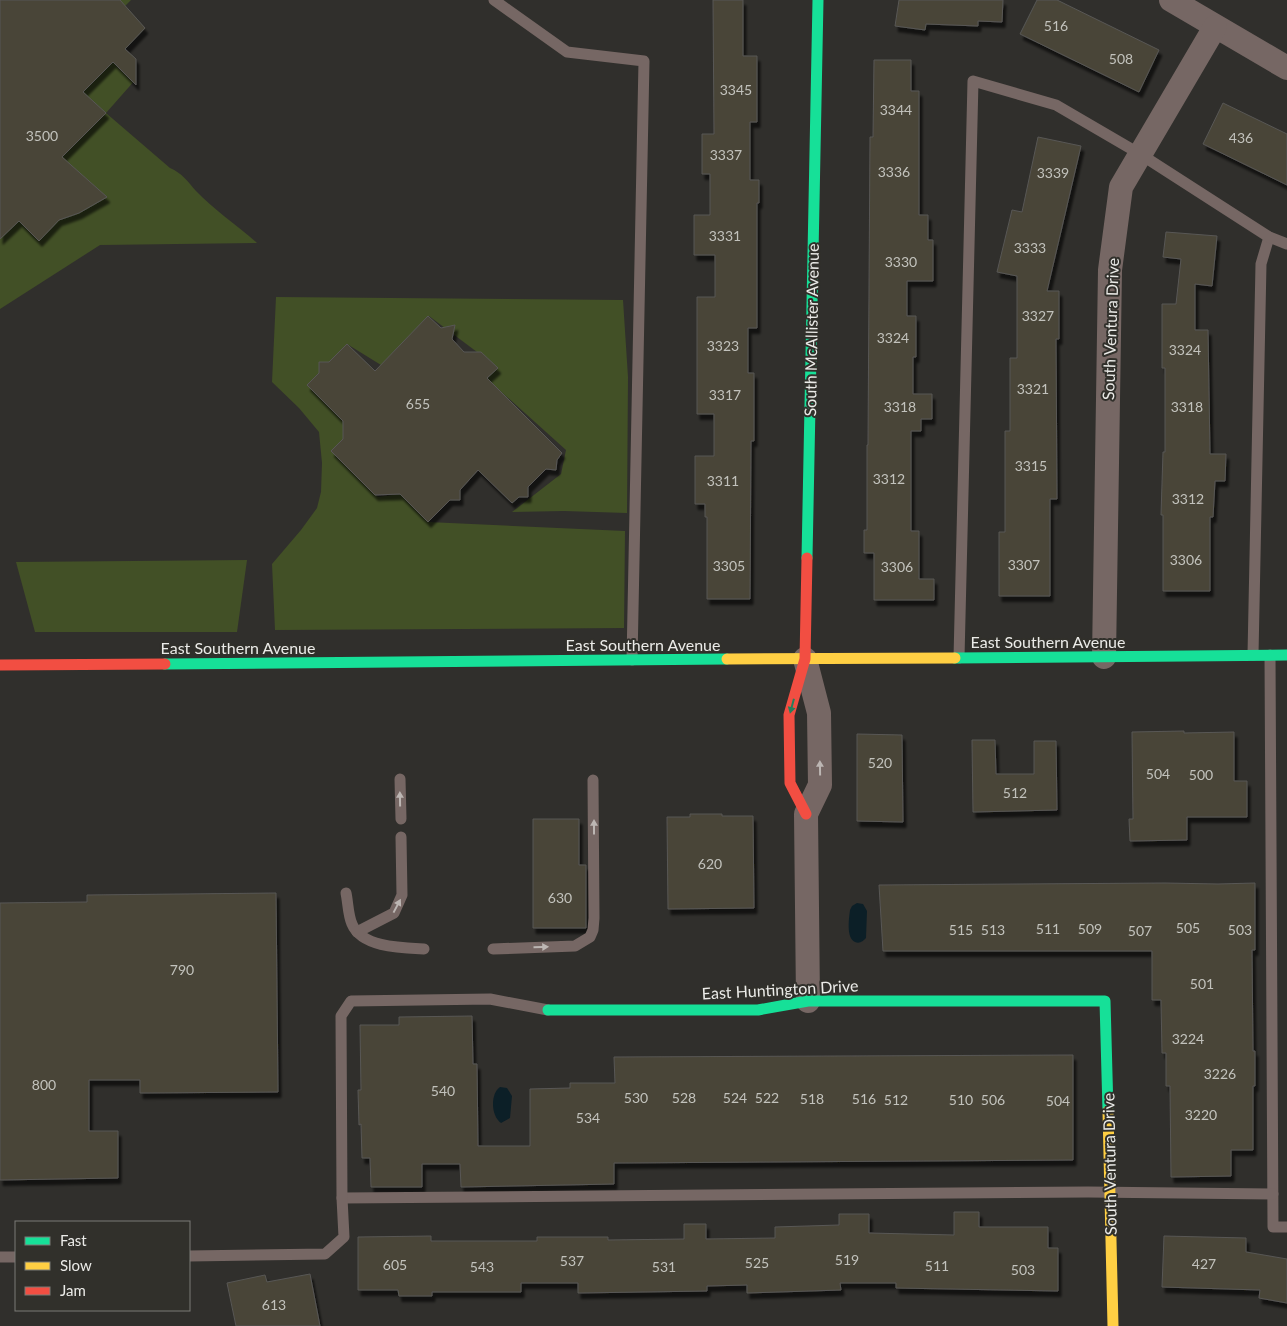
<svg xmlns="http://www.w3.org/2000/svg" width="1287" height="1326" font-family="Lato,sans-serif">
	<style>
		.green { fill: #425026 }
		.water { fill: #0c1f27 }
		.building { fill: #494538; stroke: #585755; filter: url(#shadow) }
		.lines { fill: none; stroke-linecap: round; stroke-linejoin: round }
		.lane { stroke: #766764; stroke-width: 11 }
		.street { stroke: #766764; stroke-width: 24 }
		.fast { stroke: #16e098; stroke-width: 11 }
		.slow { stroke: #ffcf43; stroke-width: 11 }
		.jam { stroke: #f24e42; stroke-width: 11 }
		.oneway { fill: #257f5c }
		.oneway2 { fill: #bcb6b3 }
		.labels { text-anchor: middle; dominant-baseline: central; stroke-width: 4; stroke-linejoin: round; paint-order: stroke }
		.number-label { font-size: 14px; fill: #c2c2bc }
		.street-label { font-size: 16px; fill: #ebebe8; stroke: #31302b }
	</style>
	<defs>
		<filter id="shadow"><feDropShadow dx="3" dy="5.5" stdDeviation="1" flood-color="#0009"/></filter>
	</defs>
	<rect width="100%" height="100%" fill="#302f2c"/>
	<g class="green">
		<path d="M0,0H131L125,6L145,28L125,49L136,59V79L106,113L170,168C182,173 188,182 196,191C213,209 238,226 257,243L100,245L0,309Z"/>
		<polygon points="276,297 623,300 628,377 627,513 564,511 512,512 561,474 566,450 487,379 497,367 429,316 381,365 347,344 307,385 343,421 343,439 331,451 378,497 400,494 428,522 625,531 624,628 275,630 272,564 301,530 317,508 321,492 322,463 319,432 299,408 272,382"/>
		<polygon points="247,560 237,632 35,632 16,562"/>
	</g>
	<g class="water">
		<path d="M857,903L863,904L867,911L866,938C863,941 860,944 855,942C846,938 849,918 850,910L852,906Z"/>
		<path d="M500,1087L507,1088L512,1096L510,1118L501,1123C491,1116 490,1094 500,1087Z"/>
	</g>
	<g class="building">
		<polygon points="0,0 120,0 145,28 125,49 136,59 136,85 113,62 83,92 106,113 62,157 107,197 79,213 59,220 39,241 19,221 0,239"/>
		<polygon points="713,0 743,0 743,56 757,56 757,122 750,122 750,180 759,180 759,203 757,203 757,328 748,328 748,373 754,373 754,441 751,441 750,599 707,599 707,517 705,517 705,504 695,504 695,456 714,456 714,414 697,414 697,297 715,297 715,255 694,255 694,215 710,215 710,174 702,174 702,134 714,134"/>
		<polygon points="899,0 1003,0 1002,22 978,21 978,26 926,24 925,30 895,26"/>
		<polygon points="1037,0 1057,0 1159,50 1139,92 1020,34"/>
		<polygon points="874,60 911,60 911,91 919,91 919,215 928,215 928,240 933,240 933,281 907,281 907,316 916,316 916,357 913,357 913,394 932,394 932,419 921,419 921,431 911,431 911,531 919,531 919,579 934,579 934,600 874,600 874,553 864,553 864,530 867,530 867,445 868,445 870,137 873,137"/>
		<polygon points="1223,103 1287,134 1287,185 1203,144"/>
		<polygon points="1038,137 1081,146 1047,291 1059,291 1059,339 1056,339 1057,499 1050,499 1050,596 999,596 999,532 1005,532 1005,431 1010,431 1010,358 1017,358 1017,276 997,272 1012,210 1022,212"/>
		<polygon points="1166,232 1217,236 1212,286 1195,284 1195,330 1208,330 1210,454 1226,454 1225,481 1215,481 1213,517 1210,517 1210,591 1163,591 1163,515 1161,515 1163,452 1165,452 1165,368 1162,368 1162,304 1176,304 1181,259 1163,257"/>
		<polygon points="428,316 441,328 455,325 452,339 464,352 481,352 498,368 487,378 562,453 557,460 556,470 546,469 528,487 528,497 519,497 512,503 478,470 460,490 460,500 450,500 428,522 400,494 375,495 331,451 343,439 343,421 307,385 319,373 319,362 329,362 347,344 375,371"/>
		<polygon points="1184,731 1184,733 1234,732 1234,781 1247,781 1247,817 1187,817 1187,840 1130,841 1129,819 1133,819 1132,732"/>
		<polygon points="857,734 902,735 903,822 857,821"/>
		<polygon points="972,740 995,740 996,774 1034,774 1034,741 1056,741 1057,810 973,812"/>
		<polygon points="690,814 722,814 722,816 753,816 754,908 668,909 667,817 690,817"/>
		<polygon points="533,819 579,819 579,865 586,865 586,928 533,928"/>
		<polygon points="1165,883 1218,884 1255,883 1255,950 1252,950 1253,1051 1255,1051 1255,1086 1253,1086 1253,1150 1231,1150 1231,1176 1171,1177 1170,1086 1166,1086 1166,1053 1162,1053 1161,1000 1152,1000 1152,951 883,951 879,885"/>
		<polygon points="276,893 278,1092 140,1093 140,1080 89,1080 89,1131 118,1131 118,1178 0,1180 0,903 87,902 87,895"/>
		<polygon points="472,1016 473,1064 477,1064 478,1146 530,1146 530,1089 570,1088 570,1083 615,1083 614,1057 1073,1055 1073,1160 614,1163 614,1184 461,1187 460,1164 422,1164 422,1187 371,1187 370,1158 362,1158 361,1124 359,1125 358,1090 361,1090 360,1025 399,1025 399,1017"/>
		<polygon points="954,1212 979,1212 979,1227 1048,1227 1048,1248 1058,1248 1058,1291 896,1288 896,1283 840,1283 841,1290 747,1293 747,1285 707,1286 707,1291 578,1293 578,1283 521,1283 521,1292 432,1292 432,1296 399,1296 398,1290 358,1290 358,1237 431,1236 431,1241 537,1241 537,1237 608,1237 608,1240 684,1239 684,1224 706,1224 706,1239 775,1238 775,1227 839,1225 839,1214 869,1214 869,1233 954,1235"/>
		<polygon points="1164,1236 1246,1238 1246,1252 1287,1259 1287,1303 1259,1298 1260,1290 1162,1287"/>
		<polygon points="310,1274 320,1326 236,1326 227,1283 265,1275 267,1282"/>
	</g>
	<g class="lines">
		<g class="lane">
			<polyline points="494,0 567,52 644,61 632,660"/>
			<polyline points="1253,655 1261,264 1269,237"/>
			<polyline points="1270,655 1273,1227 1287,1227"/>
			<polyline points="959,658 973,81 1056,105 1140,154 1269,237 1287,244"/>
			<polyline points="400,779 401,819"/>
			<path d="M346,893C348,902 348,915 352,924C362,948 403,948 424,949"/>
			<polyline points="357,932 394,913 402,895 401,837"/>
			<polyline points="493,949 575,946 590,937 593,930 594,918 593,780"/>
			<polyline points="342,1198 1088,1192 1273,1194"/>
			<polyline points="189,1256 325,1254 344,1237 342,1198 341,1016 351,1001 490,999 548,1010"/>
			<polyline points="0,1257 16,1257"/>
		</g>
		<g class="street">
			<polyline points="1171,0 1287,68"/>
			<polyline points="1104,657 1110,270 1121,187 1215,27"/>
			<polyline points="805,659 819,713 820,785 806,814 808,1001"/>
		</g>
		<g class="fast">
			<polyline points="807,558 818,0"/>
			<polyline points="955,658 1287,655"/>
			<polyline points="165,664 727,659"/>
			<polyline points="548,1010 758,1010 808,1001 1105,1001 1108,1111"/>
		</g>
		<g class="slow">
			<polyline points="727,659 955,658"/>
			<polyline points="1108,1111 1113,1326"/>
		</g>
		<g class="jam">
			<polyline points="0,665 165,664"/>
			<polyline points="806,814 790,783 789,715 805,659 807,558"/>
		</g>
	</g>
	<defs><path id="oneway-solid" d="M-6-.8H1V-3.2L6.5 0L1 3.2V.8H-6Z" transform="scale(1.25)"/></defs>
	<use class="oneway" href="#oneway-solid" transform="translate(792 706) rotate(105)"/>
	<g class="oneway2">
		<use href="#oneway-solid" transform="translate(820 768) rotate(-91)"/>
		<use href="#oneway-solid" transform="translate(400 799) rotate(-91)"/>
		<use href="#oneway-solid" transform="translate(594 827) rotate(-90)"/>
		<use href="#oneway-solid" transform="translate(397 906) rotate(-62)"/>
		<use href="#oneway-solid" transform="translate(541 947) rotate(-2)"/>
	</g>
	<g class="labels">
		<g class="number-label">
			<text x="1056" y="25">516</text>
			<text x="1121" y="58">508</text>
			<text x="736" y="89">3345</text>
			<text x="896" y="109">3344</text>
			<text x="42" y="135">3500</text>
			<text x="1241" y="137">436</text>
			<text x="726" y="154">3337</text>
			<text x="894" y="171">3336</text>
			<text x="1053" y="172">3339</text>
			<text x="725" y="235">3331</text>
			<text x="1030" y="247">3333</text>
			<text x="901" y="261">3330</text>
			<text x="1038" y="315">3327</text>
			<text x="893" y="337">3324</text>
			<text x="723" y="345">3323</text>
			<text x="1185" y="349">3324</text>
			<text x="1033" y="388">3321</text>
			<text x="725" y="394">3317</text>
			<text x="418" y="403">655</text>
			<text x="900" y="406">3318</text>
			<text x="1187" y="406">3318</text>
			<text x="1031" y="465">3315</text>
			<text x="889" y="478">3312</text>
			<text x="723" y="480">3311</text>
			<text x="1188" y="498">3312</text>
			<text x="1186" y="559">3306</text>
			<text x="1024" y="564">3307</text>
			<text x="729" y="565">3305</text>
			<text x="897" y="566">3306</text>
			<text x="880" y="762">520</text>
			<text x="1158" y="773">504</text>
			<text x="1201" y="774">500</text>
			<text x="1015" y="792">512</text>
			<text x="710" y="863">620</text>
			<text x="560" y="897">630</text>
			<text x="1188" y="927">505</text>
			<text x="1048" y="928">511</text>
			<text x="1090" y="928">509</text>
			<text x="961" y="929">515</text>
			<text x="993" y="929">513</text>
			<text x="1240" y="929">503</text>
			<text x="1140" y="930">507</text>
			<text x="182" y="969">790</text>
			<text x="1202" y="983">501</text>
			<text x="1188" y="1038">3224</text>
			<text x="1220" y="1073">3226</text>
			<text x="44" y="1084">800</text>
			<text x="443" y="1090">540</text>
			<text x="636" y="1097">530</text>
			<text x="684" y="1097">528</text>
			<text x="735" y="1097">524</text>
			<text x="767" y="1097">522</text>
			<text x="812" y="1098">518</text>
			<text x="864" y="1098">516</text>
			<text x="896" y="1099">512</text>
			<text x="961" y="1099">510</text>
			<text x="993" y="1099">506</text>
			<text x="1058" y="1100">504</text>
			<text x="1201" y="1114">3220</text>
			<text x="588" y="1117">534</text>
			<text x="847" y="1259">519</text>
			<text x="572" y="1260">537</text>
			<text x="757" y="1262">525</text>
			<text x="1204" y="1263">427</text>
			<text x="395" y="1264">605</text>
			<text x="937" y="1265">511</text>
			<text x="482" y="1266">543</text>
			<text x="664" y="1266">531</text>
			<text x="1023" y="1269">503</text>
			<text x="274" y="1304">613</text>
		</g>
		<g class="street-label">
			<text transform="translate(1110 329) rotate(-88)">South Ventura Drive</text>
			<text transform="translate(811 330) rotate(-89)">South McAllister Avenue</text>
			<text x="1048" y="641">East Southern Avenue</text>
			<text x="643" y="644">East Southern Avenue</text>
			<text x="238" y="647">East Southern Avenue</text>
			<text transform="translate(780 989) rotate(-3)">East Huntington Drive</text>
			<text transform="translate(1109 1164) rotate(-91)">South Ventura Drive</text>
		</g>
	</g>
	<rect x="15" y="1221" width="175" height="90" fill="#31302b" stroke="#7b7b77"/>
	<rect x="25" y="1237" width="25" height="8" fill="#16e098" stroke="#7b7b77"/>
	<text x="60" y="1246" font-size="15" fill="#ebebe8">Fast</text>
	<rect x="25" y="1262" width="25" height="8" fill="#ffcf43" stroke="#7b7b77"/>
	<text x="60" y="1271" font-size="15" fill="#ebebe8">Slow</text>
	<rect x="25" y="1287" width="25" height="8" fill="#f24e42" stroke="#7b7b77"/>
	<text x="60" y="1296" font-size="15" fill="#ebebe8">Jam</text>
</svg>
